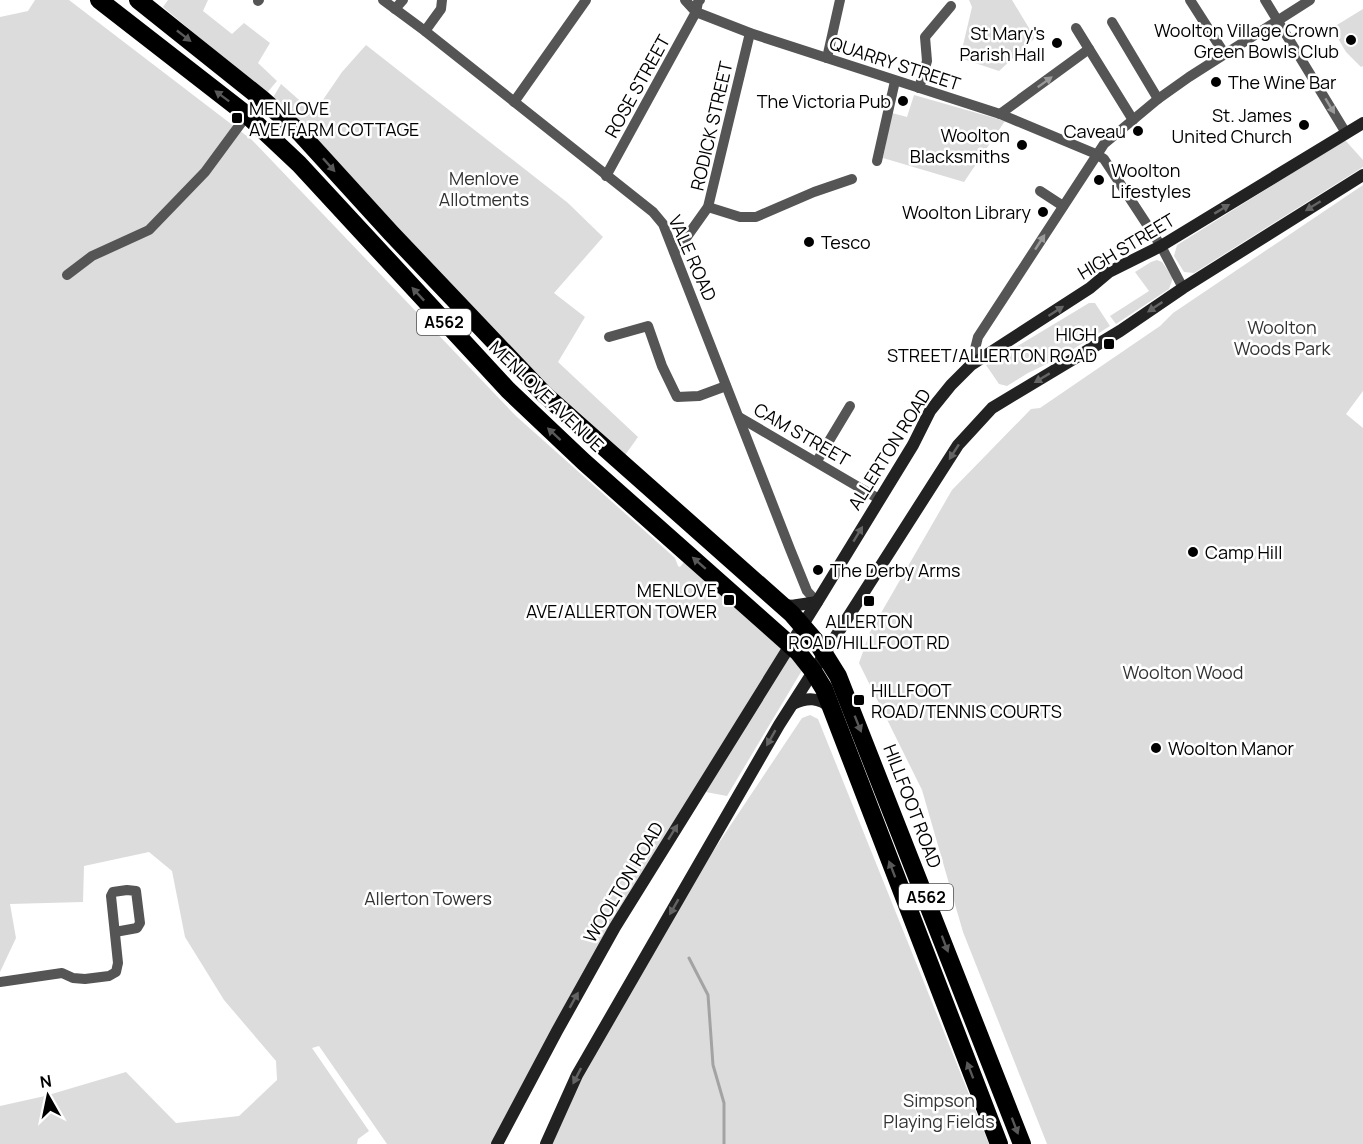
<svg xmlns="http://www.w3.org/2000/svg" width="1363" height="1144" font-family="Manrope,sans-serif">
	<style>
		.green { fill: #dcdcdc }
		.lines { fill: none; stroke-linecap: round; stroke-linejoin: round }
		.stream { stroke: #a3a3a3; stroke-width: 3 }
		.street { stroke: #555; stroke-width: 10 }
		.secondary { stroke: #222; stroke-width: 12 }
		.highway { stroke: #000; stroke-width: 18 }
		.oneway { fill: #595959 }
		.oneway2 { fill: #999 }
		.oneway3 { fill: #646464 }
		.poi-dot { fill: #000; stroke: #fff; stroke-width: 2 }
		.labels { text-anchor: middle; dominant-baseline: central; stroke-width: 5; stroke-linejoin: round; paint-order: stroke }
		.shield { fill: #fff; stroke: #4c4c4c; stroke-width: 1.5 }
		.shield-label { font-size: 16px; font-weight: bold; fill: #000 }
		.poi-label { font-size: 18px; fill: #000; stroke: #fff; text-anchor: end }
		.street-label { font-size: 18px; fill: #000; stroke: #fff }
		.park-label { font-size: 18px; fill: #333; stroke: #fff }
	</style>
	<rect width="100%" height="100%" fill="#fff"/>
	<g class="green">
		<polygon points="35,0 69,0 252,140 516,416 675,558 678,566 680,567 685,561 804,667 727,796 695,790 495,1144 387,1144 319,1046 312,1048 369,1131 358,1139 357,1144 0,1144 0,1106 45,1096 126,1072 176,1123 239,1116 277,1080 276,1061 224,1000 185,937 172,871 149,852 84,866 83,902 10,904 16,938 0,972 0,17 28,11"/>
		<polygon points="168,0 208,0 203,11 232,34 244,23 270,43 258,63 277,81 266,94 163,7"/>
		<polygon points="969,0 1012,0 1035,38 999,71 960,58 972,7"/>
		<polygon points="1363,9 1363,66 1361,67 1346,52 1332,28"/>
		<polygon points="366,45 568,203 603,237 554,293 585,317 558,362 638,437 623,458 523,362 271,101 281,84 314,113 342,72"/>
		<polygon points="914,95 1005,121 964,182 883,158 892,113 907,117"/>
		<polygon points="1345,140 1363,160 1363,167 1194,273 1184,272 1174,256 1177,245"/>
		<polygon points="1363,185 1363,391 1346,414 1363,428 1363,1144 1047,1144 963,932 922,790 859,663 870,632 952,490 1031,409 1040,408 1160,326 1173,313"/>
		<polygon points="1157,260 1162,262 1173,278 1169,289 1116,324 1110,316 1149,291 1135,272 1151,262"/>
		<polygon points="1089,303 1095,303 1110,326 1059,358 1028,373 1007,386 999,384 986,365"/>
		<polygon points="810,715 818,719 989,1144 549,1144 578,1080 706,862 802,718"/>
	</g>
	<g class="lines">
		<polyline class="stream" points="689,958 708,995 713,1065 724,1103 724,1144"/>
		<g class="street">
			<polyline points="383,0 425,31 653,212 663,224 790,549 807,591 817,602"/>
			<polyline points="685,0 696,12 750,33 1000,114 1096,154 1104,159 1161,246 1183,288"/>
			<polyline points="1190,0 1224,53"/>
			<polyline points="1265,0 1346,133"/>
			<polyline points="258,1 259,0"/>
			<polyline points="395,9 403,0"/>
			<polyline points="1112,22 1158,99"/>
			<polyline points="1076,28 1133,120"/>
			<polyline points="425,31 441,9 442,0"/>
			<polyline points="827,58 840,0"/>
			<polyline points="919,88 927,61 925,37 951,6"/>
			<polyline points="514,102 586,0"/>
			<polyline points="1000,114 1089,49"/>
			<polyline points="877,161 895,81"/>
			<polyline points="606,176 696,12 698,2 700,0"/>
			<polyline points="1040,191 1063,206"/>
			<polyline points="708,207 740,217 756,217 814,192 852,179"/>
			<polyline points="674,251 681,245 708,207 750,33"/>
			<polyline points="67,275 92,256 149,230 205,172 247,115"/>
			<polyline points="609,337 648,326 662,366 677,397 699,396 726,386"/>
			<polyline points="971,365 978,337 1104,144 1158,99 1189,77 1310,0"/>
			<polyline points="739,417 879,499"/>
			<polyline points="817,461 850,406"/>
			<polyline points="0,982 62,973 73,978 85,979 109,976 116,972 118,963 111,896 113,892 127,890 136,891 140,923 137,928 115,932"/>
		</g>
		<g class="secondary">
			<polyline points="781,604 791,606 817,602"/>
			<path d="M793,704C807,697 819,697 831,708"/>
			<polyline points="497,1144 557,1031 615,927 817,602 913,445 930,411 951,385 971,365 1090,288 1109,272 1161,246 1363,123"/>
			<polyline points="546,1144 577,1075 779,725 958,445 992,408 1120,331 1183,288 1363,175"/>
		</g>
		<g class="highway">
			<polyline points="99,0 247,115 299,164 508,390 584,462 798,652 813,671 824,689 999,1144"/>
			<polyline points="138,0 262,99 299,132 391,233 544,394 792,614 818,644 838,676 1022,1144"/>
		</g>
	</g>
	<defs><path id="oneway-solid" d="M-6-.8H1V-3.2L6.5 0L1 3.2V.8H-6Z" transform="scale(1.5)"/></defs>
	<g class="oneway">
		<use href="#oneway-solid" transform="translate(184 36) rotate(38)"/>
		<use href="#oneway-solid" transform="translate(222 96) rotate(-143)"/>
		<use href="#oneway-solid" transform="translate(329 165) rotate(48)"/>
		<use href="#oneway-solid" transform="translate(418 294) rotate(-133)"/>
		<use href="#oneway-solid" transform="translate(554 434) rotate(-137)"/>
		<use href="#oneway-solid" transform="translate(699 563) rotate(-139)"/>
		<use href="#oneway-solid" transform="translate(858 724) rotate(68)"/>
		<use href="#oneway-solid" transform="translate(892 869) rotate(-111)"/>
		<use href="#oneway-solid" transform="translate(945 944) rotate(69)"/>
		<use href="#oneway-solid" transform="translate(970 1070) rotate(-111)"/>
		<use href="#oneway-solid" transform="translate(1015 1126) rotate(69)"/>
	</g>
	<g class="oneway2">
		<use href="#oneway-solid" transform="translate(1045 82) rotate(-36)"/>
		<use href="#oneway-solid" transform="translate(1330 106) rotate(59)"/>
		<use href="#oneway-solid" transform="translate(1040 242) rotate(-57)"/>
	</g>
	<g class="oneway3">
		<use href="#oneway-solid" transform="translate(1313 206) rotate(148)"/>
		<use href="#oneway-solid" transform="translate(1222 209) rotate(-31)"/>
		<use href="#oneway-solid" transform="translate(1155 307) rotate(146)"/>
		<use href="#oneway-solid" transform="translate(1056 311) rotate(-33)"/>
		<use href="#oneway-solid" transform="translate(1042 378) rotate(149)"/>
		<use href="#oneway-solid" transform="translate(954 452) rotate(123)"/>
		<use href="#oneway-solid" transform="translate(858 534) rotate(-59)"/>
		<use href="#oneway-solid" transform="translate(771 738) rotate(120)"/>
		<use href="#oneway-solid" transform="translate(673 832) rotate(-58)"/>
		<use href="#oneway-solid" transform="translate(674 907) rotate(120)"/>
		<use href="#oneway-solid" transform="translate(574 1000) rotate(-61)"/>
		<use href="#oneway-solid" transform="translate(577 1076) rotate(117)"/>
	</g>
	<g class="poi-dot">
		<circle cx="1351" cy="40" r="6"/>
		<circle cx="1057" cy="43" r="6"/>
		<circle cx="1216" cy="82" r="6"/>
		<circle cx="903" cy="101" r="6"/>
		<rect x="231" y="112" width="12" height="12" rx="3"/>
		<circle cx="1304" cy="125" r="6"/>
		<circle cx="1138" cy="131" r="6"/>
		<circle cx="1022" cy="145" r="6"/>
		<circle cx="1099" cy="180" r="6"/>
		<circle cx="1043" cy="212" r="6"/>
		<circle cx="809" cy="242" r="6"/>
		<rect x="1103" y="338" width="12" height="12" rx="3"/>
		<circle cx="1193" cy="552" r="6"/>
		<circle cx="818" cy="570" r="6"/>
		<rect x="723" y="594" width="12" height="12" rx="3"/>
		<rect x="863" y="595" width="12" height="12" rx="3"/>
		<rect x="853" y="694" width="12" height="12" rx="3"/>
		<circle cx="1156" cy="748" r="6"/>
	</g>
	<g class="labels">
		<g class="shield">
			<rect x="417" y="309" width="54" height="26" rx="4.5"/>
			<rect x="899" y="884" width="54" height="26" rx="4.5"/>
		</g>
		<g class="shield-label">
			<text x="444" y="322">A562</text>
			<text x="926" y="897">A562</text>
		</g>
		<g class="poi-label">
			<text x="1339" y="30">Woolton Village Crown<tspan x="1339" dy="21">Green Bowls Club</tspan></text>
			<text x="1045" y="33">St Mary's<tspan x="1045" dy="21">Parish Hall</tspan></text>
			<text x="1228" y="82" text-anchor="start">The Wine Bar</text>
			<text x="891" y="101">The Victoria Pub</text>
			<text x="249" y="108" text-anchor="start">MENLOVE<tspan x="249" dy="21">AVE/FARM COTTAGE</tspan></text>
			<text x="1292" y="115">St. James<tspan x="1292" dy="21">United Church</tspan></text>
			<text x="1126" y="131">Caveau</text>
			<text x="1010" y="135">Woolton<tspan x="1010" dy="21">Blacksmiths</tspan></text>
			<text x="1111" y="170" text-anchor="start">Woolton<tspan x="1111" dy="21">Lifestyles</tspan></text>
			<text x="1031" y="212">Woolton Library</text>
			<text x="821" y="242" text-anchor="start">Tesco</text>
			<text x="1097" y="334">HIGH<tspan x="1097" dy="21">STREET/ALLERTON ROAD</tspan></text>
			<text x="1205" y="552" text-anchor="start">Camp Hill</text>
			<text x="830" y="570" text-anchor="start">The Derby Arms</text>
			<text x="717" y="590">MENLOVE<tspan x="717" dy="21">AVE/ALLERTON TOWER</tspan></text>
			<text x="869" y="621" text-anchor="middle">ALLERTON<tspan x="869" dy="21">ROAD/HILLFOOT RD</tspan></text>
			<text x="871" y="690" text-anchor="start">HILLFOOT<tspan x="871" dy="21">ROAD/TENNIS COURTS</tspan></text>
			<text x="1168" y="748" text-anchor="start">Woolton Manor</text>
		</g>
		<g class="street-label">
			<text transform="translate(895 63) rotate(18)">QUARRY STREET</text>
			<text transform="translate(637 86) rotate(-61)">ROSE STREET</text>
			<text transform="translate(711 126) rotate(-77)">RODICK STREET</text>
			<text transform="translate(1126 246) rotate(-31)">HIGH STREET</text>
			<text transform="translate(693 258) rotate(66)">VALE ROAD</text>
			<text transform="translate(547 396) rotate(44)">MENLOVE AVENUE</text>
			<text transform="translate(802 434) rotate(30)">CAM STREET</text>
			<text transform="translate(889 449) rotate(-58)">ALLERTON ROAD</text>
			<text transform="translate(913 806) rotate(69)">HILLFOOT ROAD</text>
			<text transform="translate(623 882) rotate(-59)">WOOLTON ROAD</text>
		</g>
		<g class="park-label">
			<text x="484" y="178">Menlove<tspan x="484" dy="21">Allotments</tspan></text>
			<text x="1282" y="327">Woolton<tspan x="1282" dy="21">Woods Park</tspan></text>
			<text x="1183" y="672">Woolton Wood</text>
			<text x="428" y="898">Allerton Towers</text>
			<text x="939" y="1100">Simpson<tspan x="939" dy="21">Playing Fields</tspan></text>
		</g>
	</g>
	<g transform="translate(48 1096) rotate(351)" stroke="#ffffff" stroke-width="4.5" paint-order="stroke">
	<path d="M0-4.5L10 22L0 15L-10 22Z" fill="#000000"/>
	<text y="-9" font-size="16" font-weight="bold" text-anchor="middle" fill="#000000">N</text>
	</g>
</svg>
